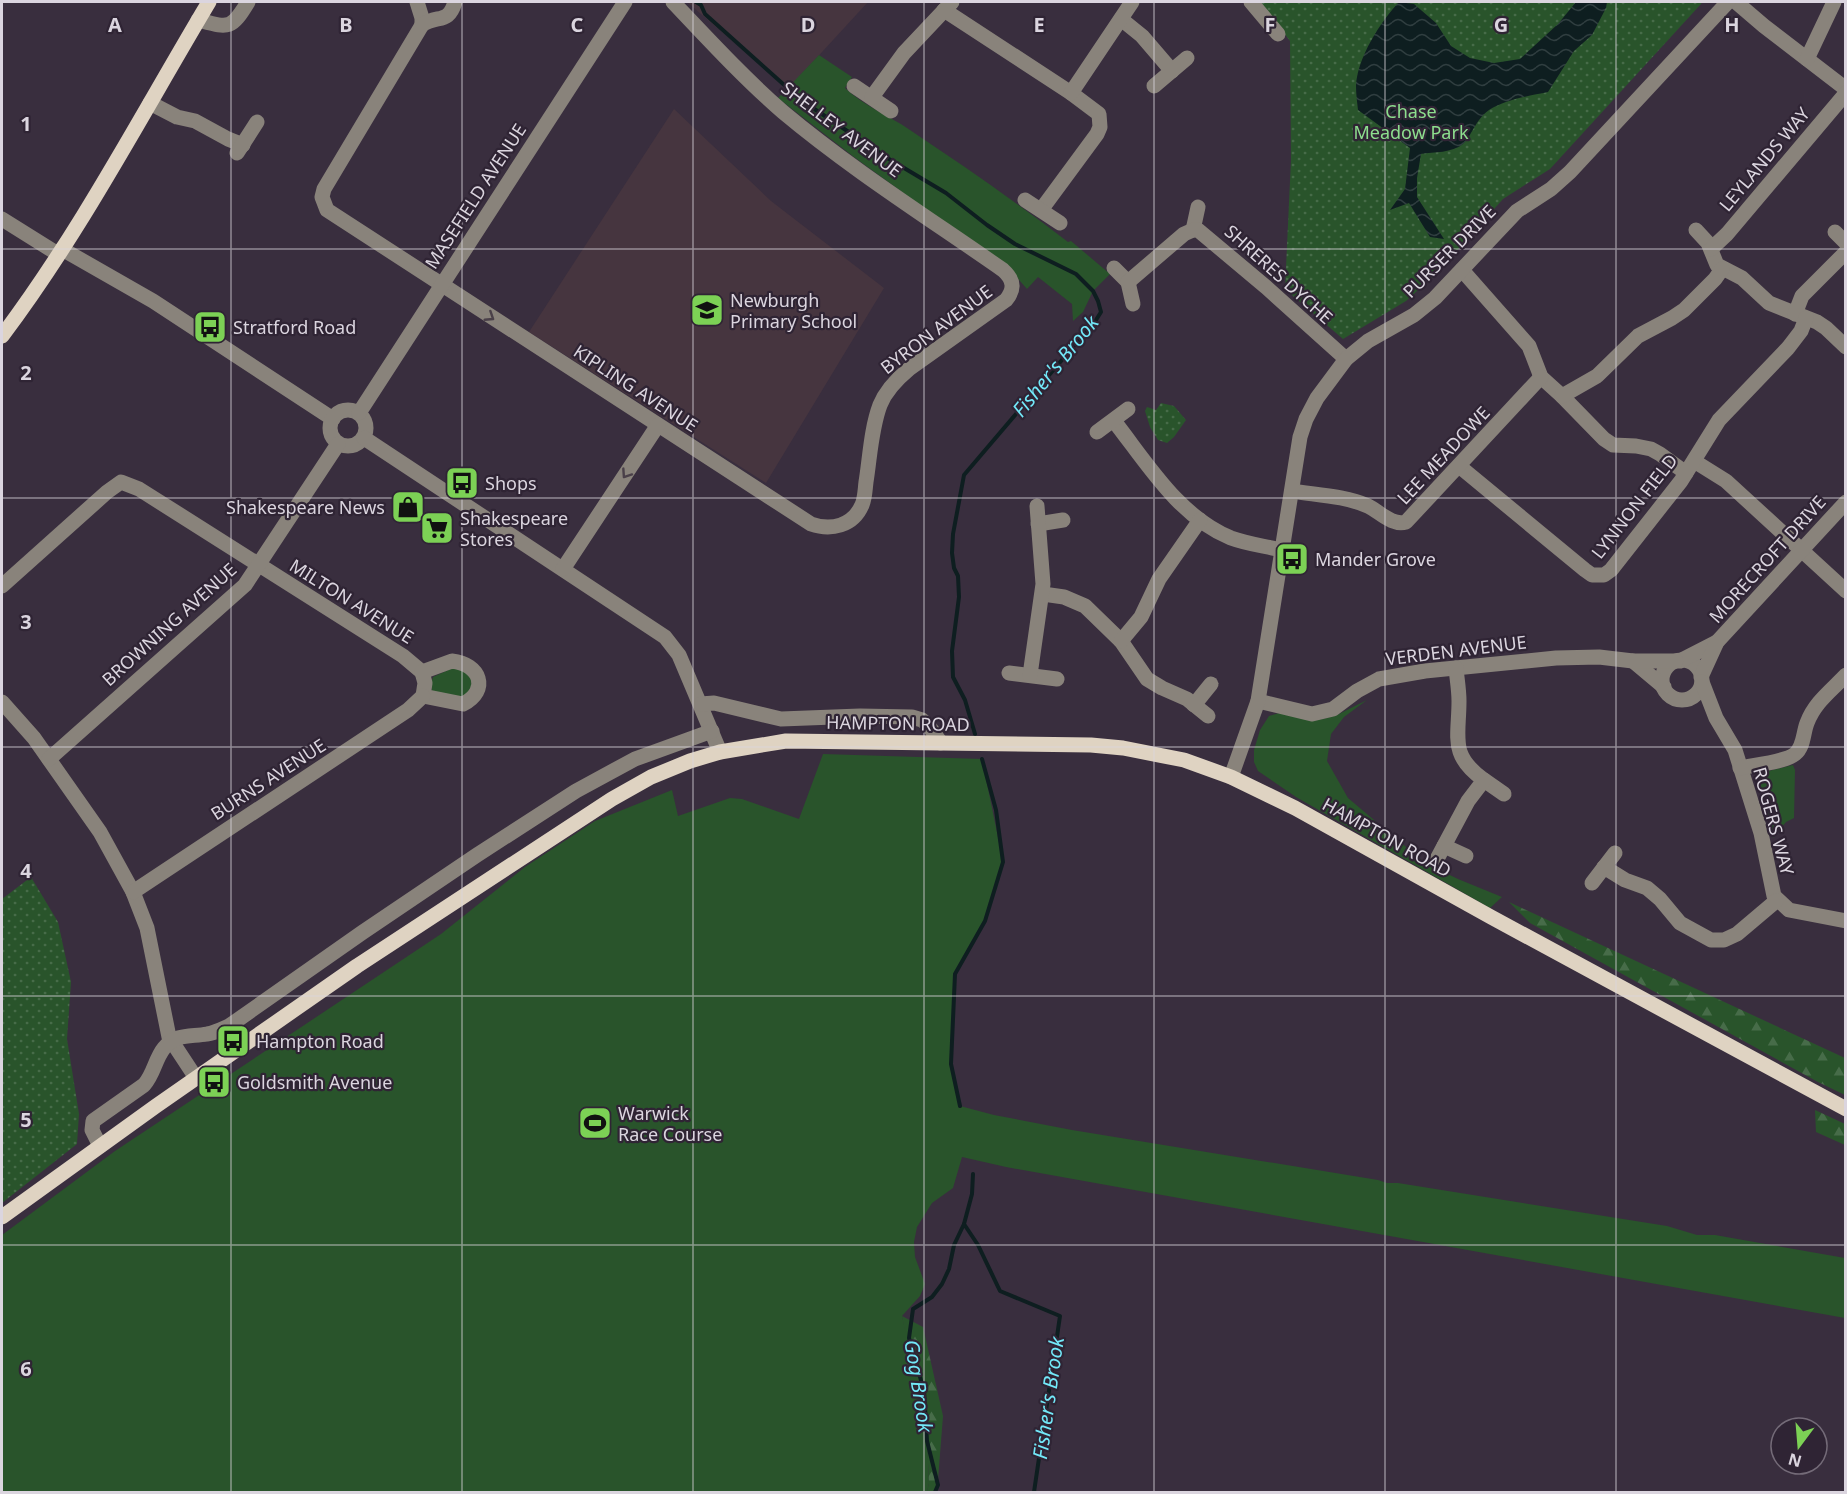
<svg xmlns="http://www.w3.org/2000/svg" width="1847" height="1494" font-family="'Noto Sans',sans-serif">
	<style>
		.education { fill: #46353f }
		.grass { fill: #29542b }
		.forest { fill: url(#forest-firs) }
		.park { fill: url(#park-dots) }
		.water { fill: url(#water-waves) }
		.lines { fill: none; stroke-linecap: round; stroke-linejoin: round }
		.stream { stroke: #0e1e20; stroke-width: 4 }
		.minor { stroke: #89837b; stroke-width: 15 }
		.major { stroke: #dfd3c2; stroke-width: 15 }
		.oneway { stroke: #4a4049 }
		.grid { fill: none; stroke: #dbd5df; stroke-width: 1.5; stroke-opacity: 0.55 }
		.labels { text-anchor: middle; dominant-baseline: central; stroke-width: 4.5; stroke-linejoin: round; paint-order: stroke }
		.park-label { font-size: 18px; fill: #8dde8e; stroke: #2f2434 }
		.street-label { font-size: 18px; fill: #dbd5df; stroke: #2f2434 }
		.poi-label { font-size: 18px; fill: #dbd5df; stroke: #2f2434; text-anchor: start }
		.water-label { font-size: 20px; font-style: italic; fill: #73e9f9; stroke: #2f2434 }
		.grid-label { font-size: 20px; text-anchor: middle; font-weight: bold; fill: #dbd5df; stroke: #2f2434; stroke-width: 4.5; stroke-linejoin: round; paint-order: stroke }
	</style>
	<defs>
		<pattern id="forest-firs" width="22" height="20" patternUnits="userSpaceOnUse" patternTransform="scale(1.5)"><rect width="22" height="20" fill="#29542b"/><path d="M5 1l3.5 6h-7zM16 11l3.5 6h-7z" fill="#476c49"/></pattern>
		<pattern id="park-dots" width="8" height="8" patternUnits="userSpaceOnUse" patternTransform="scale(1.5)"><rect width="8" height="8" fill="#29542b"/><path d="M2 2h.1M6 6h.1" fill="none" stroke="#476c49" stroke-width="1.8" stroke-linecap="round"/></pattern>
		<pattern id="water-waves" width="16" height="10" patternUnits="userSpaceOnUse" patternTransform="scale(1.5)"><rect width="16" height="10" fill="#0e1e20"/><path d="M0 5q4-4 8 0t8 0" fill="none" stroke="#303e40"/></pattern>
	</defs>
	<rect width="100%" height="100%" fill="#392e3e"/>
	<g class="education">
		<polygon points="687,2 868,2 788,89"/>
		<polygon points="674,109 771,201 884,288 766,483 529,332"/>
	</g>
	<g class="grass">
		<path d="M819,55L852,77L845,88C862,105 890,116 910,130C964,166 1016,202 1068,242L1071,241L1110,274L1093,291L1083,312L1073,321L1072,304L1038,277L1027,289L1012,272L854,157L778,98Z"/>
		<polygon points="455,667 470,674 473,690 459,700 432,691 431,684 433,677"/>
		<polygon points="1367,700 1344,717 1331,734 1327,761 1348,798 1425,863 1458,879 1502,897 1490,908 1296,797 1258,771 1254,762 1254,750 1260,730 1269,716 1279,713 1315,720 1323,719 1337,715"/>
		<polygon points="823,754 982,759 1003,862 985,921 955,974 951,1064 960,1106 994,1115 1072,1130 1378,1180 1387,1183 1398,1183 1667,1226 1697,1235 1715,1235 1845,1258 1845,1318 1006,1167 962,1157 953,1188 932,1203 917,1227 914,1242 915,1257 925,1284 920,1296 902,1316 926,1416 929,1483 927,1492 2,1492 2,1235 115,1151 441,934 525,867 595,821 672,790 678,816 730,798 742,799 799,819"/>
		<polygon points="1793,765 1795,770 1794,818 1786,822 1773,838 1756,774"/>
	</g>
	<g class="forest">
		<polygon points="1509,902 1845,1058 1845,1095 1818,1082 1530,923"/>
		<polygon points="1815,1110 1845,1124 1845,1145 1816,1132"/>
		<polygon points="902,1316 923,1327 943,1416 937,1492 927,1492 929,1483 927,1441"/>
	</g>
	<g class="park">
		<polygon points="1260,2 1702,2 1701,4 1550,169 1503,199 1438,272 1406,301 1343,339 1285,289 1291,160 1290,41"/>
		<polygon points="1161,403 1174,406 1186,420 1174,437 1167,443 1158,440 1150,427 1145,411 1147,407 1156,410"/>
		<polygon points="31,877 58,922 71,982 67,1039 79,1114 77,1144 2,1203 2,899"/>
	</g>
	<path class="water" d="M1399,2L1414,4L1436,23L1451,46L1470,58L1494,63L1520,59L1558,24L1576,2H1607L1606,8L1592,35L1574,51L1548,92C1529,96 1506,99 1489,110C1475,120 1472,136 1463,144C1452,153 1434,152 1421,154L1417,178V197L1444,239L1430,237L1409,203L1390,210L1405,189L1410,148L1358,110C1357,102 1356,93 1356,86C1357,58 1381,21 1399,2Z"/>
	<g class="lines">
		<g class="stream">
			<polyline points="696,2 701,5 705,14 801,100 889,159 946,193 987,225 1015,244 1076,274 1093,291 1098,301 1101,312 1096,320 964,475 953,534 952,553 954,568 958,576 959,597 952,651 953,677 965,700 975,734"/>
			<polyline points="960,1106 951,1064 955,974 985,921 1003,862 996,810 982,759"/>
			<polyline points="973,1174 972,1194 964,1224 978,1245 1000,1291 1060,1316 1034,1492"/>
			<polyline points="935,1492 938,1485 927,1441 924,1391 909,1338 913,1309 932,1297 942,1284 949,1269 954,1245 964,1224"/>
		</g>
		<g class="minor">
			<polyline points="417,2 422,18 422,25"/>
			<path d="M455,2C448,25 438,14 422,25L324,189L322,197L327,210L811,524C831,531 853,526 862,505C865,498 865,490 866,482C870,457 871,429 880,405C886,390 897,379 909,369L1006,300C1015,289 1014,280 1003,270C930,219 851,169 783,112C744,78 708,39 673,2"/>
			<polyline points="1251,2 1278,34"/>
			<polyline points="1736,2 1764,26 1846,89"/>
			<polyline points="944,10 1071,93 1099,114 1100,127 1097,134 1041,210"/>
			<polyline points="1121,19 1142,36 1172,71"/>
			<path d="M198,20C229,28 231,30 248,2"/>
			<polyline points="1807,59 1834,2"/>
			<polyline points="854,86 891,111"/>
			<polyline points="1154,86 1187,58"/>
			<polyline points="1071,93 1132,2"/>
			<polyline points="872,97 904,53 952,2"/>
			<polyline points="150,103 177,117 195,121 228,139 243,145"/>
			<polyline points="237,153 257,122"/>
			<polyline points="1025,200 1060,223"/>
			<polyline points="2,219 58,254"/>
			<polyline points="1193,230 1198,207"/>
			<polyline points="1696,230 1708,243 1717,265 1742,278 1769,303 1817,322 1826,328 1846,347"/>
			<polyline points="1835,232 1846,243"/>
			<polyline points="62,249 153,301 333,419"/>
			<polyline points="1711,249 1727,234 1846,93"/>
			<polyline points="1114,268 1128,282 1133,304"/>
			<polyline points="1462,270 1529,346 1541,377 1562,396 1604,439 1613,445 1636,446 1651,449 1660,454 1686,473"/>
			<polyline points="1128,282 1184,234 1193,230 1198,230 1266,287 1346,359"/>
			<polyline points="1795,314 1802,296 1846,252"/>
			<polyline points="1562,396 1597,376 1638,336 1672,318 1684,310 1715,279 1722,269"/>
			<circle cx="348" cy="428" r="18"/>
			<polyline points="359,413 625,2"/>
			<path d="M1114,421C1147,463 1179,517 1231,538C1247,544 1265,546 1281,550"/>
			<polyline points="1097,432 1128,409"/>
			<polyline points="364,438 665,637 679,655 720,752"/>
			<polyline points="1694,461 1726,481 1846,591"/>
			<polyline points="1459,466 1585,570 1592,575 1604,575 1611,570 1681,481 1719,420 1788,348 1801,331 1806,318"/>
			<path d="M1292,491C1317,495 1345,496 1368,506C1380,512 1392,526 1406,522L1541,377"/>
			<polyline points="1038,524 1063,520"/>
			<polyline points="563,569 658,425"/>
			<polyline points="2,586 107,492 121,482 139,489 403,656 422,672"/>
			<polyline points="1043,594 1064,597 1085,606 1121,641 1147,679 1162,688 1187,699 1208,716"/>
			<polyline points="1121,641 1141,617 1159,579 1200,520"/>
			<circle cx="1682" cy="680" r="20"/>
			<path d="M452,661C480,664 490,690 463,704L423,696L425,683L422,672Z"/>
			<polyline points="1633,661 1664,687"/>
			<polyline points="1680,661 1717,642"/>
			<polyline points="1009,673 1057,679"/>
			<polyline points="1030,675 1043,584 1037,506"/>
			<polyline points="1701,677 1717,642 1846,502"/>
			<polyline points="1702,682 1716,718 1735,750 1761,833 1774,896 1789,910 1846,921"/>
			<polyline points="1258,701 1312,714 1333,709 1357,691 1379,679 1425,671 1556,658 1599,657 1633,661 1676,661"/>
			<polyline points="2,702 34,738 100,832 133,892 147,928 169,1037 196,1078"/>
			<polyline points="701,704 714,703 781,719 860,716 912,717 922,720 928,725 941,743"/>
			<polyline points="1194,705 1211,684"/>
			<polyline points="49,759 245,585 338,444"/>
			<path d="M1740,768C1754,765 1785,762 1795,754C1804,747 1803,733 1807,723C1815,702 1831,691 1846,675"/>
			<polyline points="1231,777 1258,701 1300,437 1306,419 1317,398 1346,359 1368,341 1414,315 1435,298 1517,211 1551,189 1570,172 1728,2"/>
			<polyline points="1484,780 1504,794"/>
			<polyline points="1444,846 1466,856"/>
			<path d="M1437,859L1468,801L1484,780C1449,755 1459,738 1459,701C1459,690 1457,679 1456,668"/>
			<polyline points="1604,867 1625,880 1647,888 1660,899 1680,923 1711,940 1724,940 1737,934 1776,901"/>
			<polyline points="1592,883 1615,853"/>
			<polyline points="133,892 408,710 423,696"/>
			<path d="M100,1146L92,1130L93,1121L144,1085C154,1074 155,1059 164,1048C176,1033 191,1037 207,1034C215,1033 222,1029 229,1026L363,932L477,855L576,791L635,759L712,731"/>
		</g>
		<g class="major">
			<path d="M2,336C81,231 142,114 209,2"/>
			<polyline points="2,1217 156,1106 357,966 612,799 651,777 690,761 720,752 786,741 1091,745 1123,748 1184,760 1231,777 1295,808 1491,917 1846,1109"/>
		</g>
	</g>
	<defs><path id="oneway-chevron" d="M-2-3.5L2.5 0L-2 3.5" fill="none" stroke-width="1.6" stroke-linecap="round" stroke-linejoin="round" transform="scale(1.5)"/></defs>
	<g class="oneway">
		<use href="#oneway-chevron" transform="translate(490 317) rotate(33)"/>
		<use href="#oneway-chevron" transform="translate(626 474) rotate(124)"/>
	</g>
	<path class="grid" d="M231,2V1492M462,2V1492M693,2V1492M924,2V1492M1154,2V1492M1385,2V1492M1616,2V1492M2,249H1846M2,498H1846M2,747H1846M2,996H1846M2,1245H1846"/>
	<defs>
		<g id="school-square" transform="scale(1.725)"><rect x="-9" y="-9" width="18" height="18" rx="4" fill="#7cd155" stroke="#2f2434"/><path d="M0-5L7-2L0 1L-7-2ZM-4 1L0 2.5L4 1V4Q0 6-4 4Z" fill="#111"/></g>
		<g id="bus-square" transform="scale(1.725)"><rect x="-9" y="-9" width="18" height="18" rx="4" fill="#7cd155" stroke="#2f2434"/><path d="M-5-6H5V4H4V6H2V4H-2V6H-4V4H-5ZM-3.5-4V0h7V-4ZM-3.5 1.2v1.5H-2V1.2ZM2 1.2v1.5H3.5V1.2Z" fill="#111"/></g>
		<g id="shop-square" transform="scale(1.725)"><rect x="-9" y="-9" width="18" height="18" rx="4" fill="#7cd155" stroke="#2f2434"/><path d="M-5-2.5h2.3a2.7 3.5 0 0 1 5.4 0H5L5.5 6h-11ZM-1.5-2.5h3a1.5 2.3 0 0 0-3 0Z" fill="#111"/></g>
		<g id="supermarket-square" transform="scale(1.725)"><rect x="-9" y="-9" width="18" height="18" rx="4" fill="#7cd155" stroke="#2f2434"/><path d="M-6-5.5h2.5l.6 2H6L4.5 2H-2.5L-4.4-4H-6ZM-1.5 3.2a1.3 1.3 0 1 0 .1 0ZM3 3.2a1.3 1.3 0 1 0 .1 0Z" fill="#111"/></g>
		<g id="stadium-square" transform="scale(1.725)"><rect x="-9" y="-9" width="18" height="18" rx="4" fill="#7cd155" stroke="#2f2434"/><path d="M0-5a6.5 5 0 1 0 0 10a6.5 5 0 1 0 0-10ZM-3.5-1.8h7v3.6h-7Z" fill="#111"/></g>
	</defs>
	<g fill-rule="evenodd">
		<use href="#school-square" x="707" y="310"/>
		<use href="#bus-square" x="210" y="327"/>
		<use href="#bus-square" x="462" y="483"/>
		<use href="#shop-square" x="408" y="507"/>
		<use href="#supermarket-square" x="437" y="528"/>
		<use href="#bus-square" x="1292" y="559"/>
		<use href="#bus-square" x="233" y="1041"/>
		<use href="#bus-square" x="214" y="1082"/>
		<use href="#stadium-square" x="595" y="1123"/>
	</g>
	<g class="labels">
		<g class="park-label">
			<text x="1411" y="111">Chase<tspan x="1411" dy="21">Meadow Park</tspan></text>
		</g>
		<g class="street-label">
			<text transform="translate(842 129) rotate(37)">SHELLEY AVENUE</text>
			<text transform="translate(1764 159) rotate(-50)">LEYLANDS WAY</text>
			<text transform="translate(475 196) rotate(-57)">MASEFIELD AVENUE</text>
			<text transform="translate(1449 251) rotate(-45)">PURSER DRIVE</text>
			<text transform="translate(1279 274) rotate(42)">SHRERES DYCHE</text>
			<text transform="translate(936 329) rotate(-37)">BYRON AVENUE</text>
			<text transform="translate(636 388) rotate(33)">KIPLING AVENUE</text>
			<text transform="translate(1443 455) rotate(-47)">LEE MEADOWE</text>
			<text transform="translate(1634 506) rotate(-52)">LYNNON FIELD</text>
			<text transform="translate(1767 559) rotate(-48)">MORECROFT DRIVE</text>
			<text transform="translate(352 601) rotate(32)">MILTON AVENUE</text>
			<text transform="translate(169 624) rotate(-42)">BROWNING AVENUE</text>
			<text transform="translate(1456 650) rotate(-7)">VERDEN AVENUE</text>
			<text transform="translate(898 723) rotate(1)">HAMPTON ROAD</text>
			<text transform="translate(268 779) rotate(-33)">BURNS AVENUE</text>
			<text transform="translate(1774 821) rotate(75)">ROGERS WAY</text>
			<text transform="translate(1387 837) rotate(29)">HAMPTON ROAD</text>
		</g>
		<g class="poi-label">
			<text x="730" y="300">Newburgh<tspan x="730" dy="21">Primary School</tspan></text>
			<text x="233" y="327">Stratford Road</text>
			<text x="485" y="483">Shops</text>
			<text x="385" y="507" text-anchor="end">Shakespeare News</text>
			<text x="460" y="518">Shakespeare<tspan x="460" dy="21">Stores</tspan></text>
			<text x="1315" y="559">Mander Grove</text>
			<text x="256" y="1041">Hampton Road</text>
			<text x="237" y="1082">Goldsmith Avenue</text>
			<text x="618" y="1113">Warwick<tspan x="618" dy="21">Race Course</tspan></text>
		</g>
		<g class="water-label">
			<text transform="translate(1055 366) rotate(-51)">Fisher's Brook</text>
			<text transform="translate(919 1386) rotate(81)">Gog Brook</text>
			<text transform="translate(1048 1398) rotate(-82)">Fisher's Brook</text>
		</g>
	</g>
	<g class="grid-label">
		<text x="115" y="32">A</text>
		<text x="346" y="32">B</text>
		<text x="577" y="32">C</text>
		<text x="808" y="32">D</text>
		<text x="1039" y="32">E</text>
		<text x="1270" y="32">F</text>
		<text x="1501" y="32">G</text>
		<text x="1732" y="32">H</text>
		<text x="26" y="131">1</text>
		<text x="26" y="380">2</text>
		<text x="26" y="629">3</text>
		<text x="26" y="878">4</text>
		<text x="26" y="1127">5</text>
		<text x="26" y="1376">6</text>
	</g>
	<rect width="1847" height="1494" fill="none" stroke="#dbd5df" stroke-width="6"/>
	<g transform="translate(1799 1446) rotate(196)"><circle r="28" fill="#2f2434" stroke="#746b78" stroke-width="1.5"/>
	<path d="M0-4.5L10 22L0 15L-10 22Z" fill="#7cd155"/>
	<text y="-9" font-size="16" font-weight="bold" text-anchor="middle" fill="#dbd5df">N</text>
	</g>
</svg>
